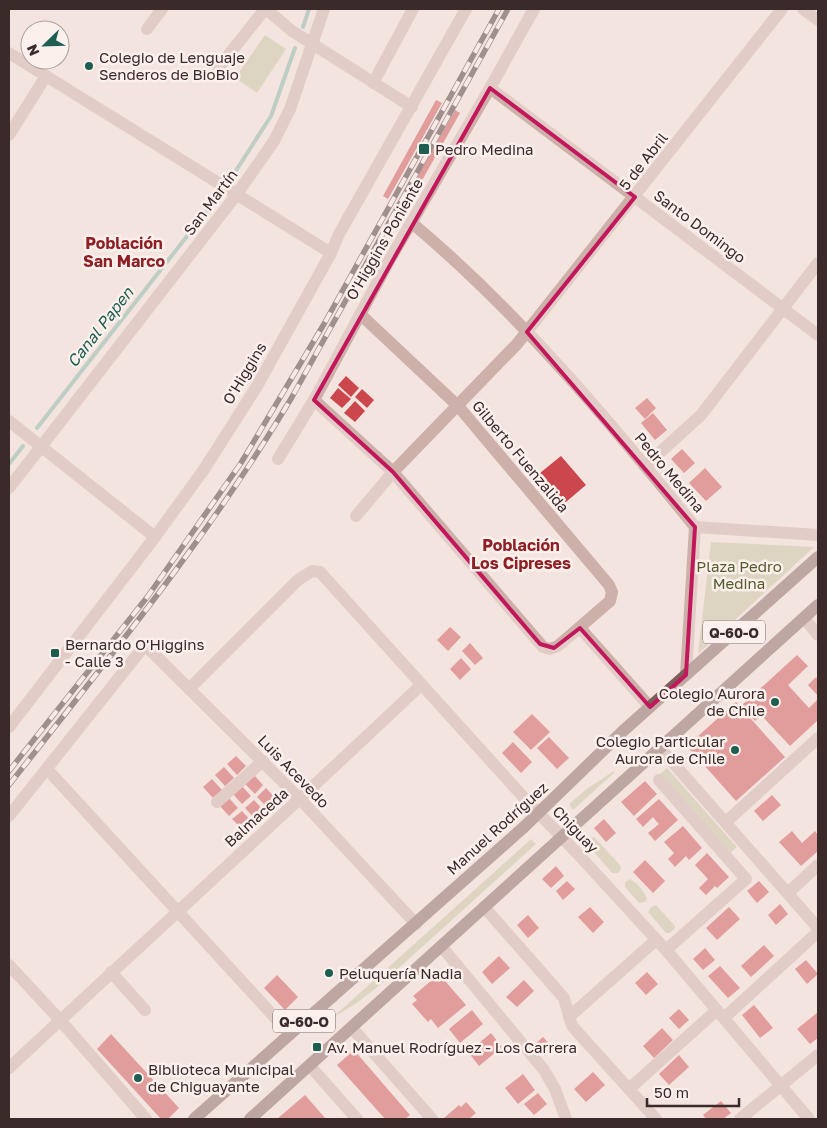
<svg xmlns="http://www.w3.org/2000/svg" width="827" height="1128" font-family="'Golos Text',sans-serif">
	<style>
		.green { fill: #c2c49e }
		.lines { fill: none; stroke-linecap: round; stroke-linejoin: round }
		.stream { stroke: #7db3a5; stroke-width: 4 }
		.building { fill: #cb474d }
		.minor { stroke: #cdb0aa; stroke-width: 12 }
		.major { stroke: #7d5c5b; stroke-width: 12 }
		.rail-casing { stroke: #3a2a2a; stroke-width: 5.5 }
		.rail { stroke: #fbf0ec; stroke-width: 4; stroke-dasharray: 11; stroke-linecap: butt }
		.marked { fill: none; stroke: #c2185b; stroke-width: 4; stroke-linejoin: round }
		.poi-dot { fill: #1d5e50; stroke: #fbf0ec; stroke-width: 2 }
		.labels { text-anchor: middle; dominant-baseline: central; stroke-width: 5; stroke-linejoin: round; paint-order: stroke }
		.shield { fill: #fbf0ec; stroke: #746564; stroke-width: 1 }
		.shield-label { font-size: 14px; font-weight: bold; fill: #3a2a2a }
		.poi-label { font-size: 15px; fill: #3a2a2a; stroke: #fbf0ec; text-anchor: start }
		.street-label { font-size: 15px; fill: #3a2a2a; stroke: #fbf0ec }
		.park-label { font-size: 15px; fill: #565a2c; stroke: #fbf0ec }
		.neighbourhood-label { font-size: 16px; font-weight: bold; fill: #8d1f25; stroke: #fbf0ec }
		.water-label { font-size: 16px; font-style: italic; fill: #1d5e50; stroke: #fbf0ec }
	</style>
	<rect width="100%" height="100%" fill="#f4e4df"/>
	<g class="green">
		<polygon points="265,35 286,49 257,93 235,78"/>
		<polygon points="711,542 814,547 698,654"/>
		<polygon points="667,768 737,847 729,854 659,775"/>
		<polygon points="614,771 614,773 573,810 569,804 588,788"/>
		<polygon points="594,837 620,865 621,869 618,873 612,873 586,843 589,838"/>
		<polygon points="531,839 536,844 380,985 354,1005 332,1018"/>
		<path d="M630,879C636,882 645,892 647,899L645,902L639,903L625,887V882Z"/>
		<polygon points="656,905 675,926 675,928 670,933 666,933 648,912 651,907"/>
	</g>
	<g class="lines">
		<g class="stream">
			<polyline points="303,27 309,9"/>
			<polyline points="230,180 271,116 295,48"/>
			<polyline points="37,428 220,194"/>
			<polyline points="9,464 23,446"/>
		</g>
	</g>
	<g class="building">
		<polygon points="436,100 442,103 388,199 383,196"/>
		<polygon points="455,110 460,113 411,200 406,197"/>
		<polygon points="346,376 359,388 351,397 338,385"/>
		<polygon points="338,388 351,399 342,408 330,398"/>
		<polygon points="362,389 374,400 367,408 355,397"/>
		<polygon points="647,398 656,408 645,419 635,408"/>
		<polygon points="355,401 365,411 355,422 344,413"/>
		<polygon points="653,413 667,430 655,440 641,423"/>
		<polygon points="682,449 695,463 684,473 671,459"/>
		<polygon points="561,456 586,485 560,507 535,477"/>
		<polygon points="705,468 722,487 706,501 689,483"/>
		<polygon points="450,627 461,637 448,651 437,640"/>
		<polygon points="470,643 483,658 475,665 462,651"/>
		<polygon points="797,655 808,666 788,685 809,708 818,699 818,720 790,746 761,715 755,721 741,706"/>
		<polygon points="461,658 471,669 460,680 450,669"/>
		<polygon points="816,677 818,680 818,696 808,685"/>
		<polygon points="736,702 785,757 736,801 687,746"/>
		<polygon points="532,714 550,732 531,750 513,732"/>
		<polygon points="549,737 569,758 557,769 537,748"/>
		<polygon points="513,742 532,762 521,773 502,753"/>
		<polygon points="236,756 246,766 237,775 227,764"/>
		<polygon points="224,767 234,778 225,786 215,775"/>
		<polygon points="253,774 263,785 255,794 244,783"/>
		<polygon points="212,779 222,790 213,798 203,787"/>
		<polygon points="645,781 657,794 634,816 621,802"/>
		<polygon points="241,785 251,796 242,804 232,793"/>
		<polygon points="266,788 276,799 268,808 257,797"/>
		<polygon points="772,795 781,805 763,821 754,811"/>
		<polygon points="228,797 238,808 229,816 219,805"/>
		<polygon points="659,799 678,820 655,841 648,833 659,824 656,821 653,817 643,827 636,819"/>
		<polygon points="254,800 264,811 255,819 245,808"/>
		<polygon points="242,811 252,822 243,830 232,819"/>
		<polygon points="604,819 616,833 606,842 594,828"/>
		<polygon points="683,826 702,848 689,860 686,856 675,867 668,859 674,853 664,842"/>
		<polygon points="792,831 802,843 815,831 818,835 818,851 801,866 779,842"/>
		<polygon points="707,853 729,877 717,888 715,886 706,895 699,888 708,879 695,865"/>
		<polygon points="645,860 665,881 653,893 633,872"/>
		<polygon points="556,866 564,876 551,888 542,879"/>
		<polygon points="567,881 575,889 563,900 556,891"/>
		<polygon points="759,881 769,892 757,903 747,891"/>
		<polygon points="780,904 788,914 776,925 768,915"/>
		<polygon points="590,907 604,922 593,933 578,917"/>
		<polygon points="729,907 740,919 717,940 706,928"/>
		<polygon points="528,915 539,928 528,938 517,925"/>
		<polygon points="764,945 774,956 751,977 741,966"/>
		<polygon points="705,948 715,960 703,970 693,959"/>
		<polygon points="499,956 510,968 492,984 482,972"/>
		<polygon points="806,960 818,974 807,984 795,969"/>
		<polygon points="720,966 740,988 728,998 708,976"/>
		<polygon points="647,972 658,984 646,995 635,983"/>
		<polygon points="439,974 466,1005 438,1028 431,1019 428,1022 412,1004 417,1000 413,996"/>
		<polygon points="277,975 298,997 285,1010 264,988"/>
		<polygon points="524,980 534,991 517,1007 506,997"/>
		<polygon points="754,1005 773,1028 760,1038 742,1015"/>
		<polygon points="679,1009 689,1020 679,1029 669,1018"/>
		<polygon points="472,1010 483,1024 460,1043 449,1029"/>
		<polygon points="818,1012 818,1038 810,1044 797,1029"/>
		<polygon points="662,1028 673,1040 654,1058 643,1046"/>
		<polygon points="491,1033 502,1047 479,1066 468,1052"/>
		<polygon points="111,1034 179,1108 168,1119 161,1119 97,1049"/>
		<polygon points="543,1037 553,1048 545,1056 535,1044"/>
		<polygon points="354,1050 410,1115 405,1119 385,1119 337,1065"/>
		<polygon points="679,1055 689,1067 669,1085 659,1074"/>
		<polygon points="593,1072 605,1085 586,1102 574,1089"/>
		<polygon points="523,1074 535,1090 518,1104 505,1088"/>
		<polygon points="538,1093 547,1104 534,1115 524,1104"/>
		<polygon points="305,1095 326,1119 277,1119"/>
		<polygon points="721,1101 731,1113 723,1119 706,1119 703,1115"/>
		<polygon points="466,1102 476,1113 469,1119 444,1118 459,1105 461,1107"/>
	</g>
	<g class="lines">
		<g class="minor">
			<polyline points="266,9 292,31 412,107"/>
			<polyline points="803,9 818,20"/>
			<polyline points="147,29 162,9"/>
			<polyline points="9,53 331,253"/>
			<polyline points="219,67 265,9"/>
			<polyline points="373,83 413,9"/>
			<polyline points="490,88 818,335"/>
			<polyline points="9,135 46,76"/>
			<path d="M412,223C518,312 608,419 695,527L686,675"/>
			<polyline points="314,400 393,472 543,647 550,649 558,646 610,601 612,592 609,585 458,406 360,314"/>
			<polyline points="9,421 155,537"/>
			<polyline points="278,459 314,400 390,259 490,88 534,9"/>
			<polyline points="645,466 701,415 818,263"/>
			<polyline points="9,488 237,194 274,141 290,109 324,9"/>
			<polyline points="356,516 393,472 517,344 782,9"/>
			<polyline points="695,527 818,535"/>
			<polyline points="804,618 818,635"/>
			<polyline points="580,628 650,707"/>
			<polyline points="190,688 298,580 312,571 320,572 526,800 576,852 666,950 809,1119"/>
			<polyline points="9,727 155,537 205,468 257,386 331,253 339,234 466,9"/>
			<polyline points="660,748 818,928"/>
			<polyline points="47,769 290,1034"/>
			<polyline points="659,780 746,879 666,950"/>
			<polyline points="217,802 263,761"/>
			<polyline points="9,816 145,645 300,799 416,924"/>
			<polyline points="726,822 818,738"/>
			<polyline points="788,893 818,865"/>
			<polyline points="485,908 564,998 571,1023 573,1027 656,1119"/>
			<polyline points="442,947 544,1070 555,1089 566,1119"/>
			<polyline points="9,965 60,1020 146,1119"/>
			<polyline points="111,972 145,1010"/>
			<polyline points="569,1017 656,940"/>
			<polyline points="724,1018 818,932"/>
			<polyline points="352,1028 432,1119"/>
			<polyline points="310,1066 357,1119"/>
			<path d="M9,1068C146,940 285,814 421,685"/>
			<polyline points="629,1089 717,1010"/>
			<polyline points="740,1119 818,1055"/>
		</g>
		<g class="major">
			<polyline points="194,1119 524,827 623,731 818,557"/>
			<polyline points="250,1119 818,605"/>
		</g>
		<g class="rail-casing">
			<g id="rail">
				<polyline points="9,771 148,596 241,463 324,324 499,9"/>
				<path d="M9,785C108,659 210,535 292,397L508,9"/>
			</g>
		</g>
		<use href="#rail" class="rail"/>
	</g>
	<path d="M0 0H827V1128H0ZM490,88L635,197L527,332L695,527L686,675L650,707L580,628L554,648L540,644L393,472L314,400Z" fill="#f4e4df" fill-opacity=".55" fill-rule="evenodd"/>
	<path class="marked" d="M490,88L635,197L527,332L695,527L686,675L650,707L580,628L554,648L540,644L393,472L314,400Z"/>
	<g class="poi-dot">
		<circle cx="89" cy="66" r="5"/>
		<rect x="418" y="143" width="12" height="12" rx="2.5"/>
		<rect x="50" y="648" width="10" height="10" rx="2.5"/>
		<circle cx="775" cy="702" r="5"/>
		<circle cx="735" cy="750" r="5"/>
		<circle cx="329" cy="973" r="5"/>
		<rect x="312" y="1042" width="10" height="10" rx="2.5"/>
		<circle cx="138" cy="1078" r="5"/>
	</g>
	<g class="labels">
		<g class="shield">
			<rect x="703" y="620.5" width="62" height="23" rx="4"/>
			<rect x="273" y="1009.5" width="62" height="23" rx="4"/>
		</g>
		<g class="shield-label">
			<text x="734" y="632">Q-60-O</text>
			<text x="304" y="1021">Q-60-O</text>
		</g>
		<g class="poi-label">
			<text x="99" y="57">Colegio de Lenguaje<tspan x="99" dy="17">Senderos de BioBio</tspan></text>
			<text x="435" y="149">Pedro Medina</text>
			<text x="65" y="644">Bernardo O'Higgins<tspan x="65" dy="17">- Calle 3</tspan></text>
			<text x="765" y="693" text-anchor="end">Colegio Aurora<tspan x="765" dy="17">de Chile</tspan></text>
			<text x="725" y="741" text-anchor="end">Colegio Particular<tspan x="725" dy="17">Aurora de Chile</tspan></text>
			<text x="339" y="973">Peluquería Nadia</text>
			<text x="327" y="1047">Av. Manuel Rodríguez - Los Carrera</text>
			<text x="148" y="1069">Biblioteca Municipal<tspan x="148" dy="17">de Chiguayante</tspan></text>
		</g>
		<g class="street-label">
			<text transform="translate(643 161) rotate(-52)">5 de Abril</text>
			<text transform="translate(210 202) rotate(-53)">San Martín</text>
			<text transform="translate(700 226) rotate(37)">Santo Domingo</text>
			<text transform="translate(384 239) rotate(-60)">O'Higgins Poniente</text>
			<text transform="translate(244 373) rotate(-59)">O'Higgins</text>
			<text transform="translate(521 456) rotate(50)">Gilberto Fuenzalida</text>
			<text transform="translate(670 472) rotate(50)">Pedro Medina</text>
			<text transform="translate(294 771) rotate(46)">Luis Acevedo</text>
			<text transform="translate(256 817) rotate(-42)">Balmaceda</text>
			<text transform="translate(497 828) rotate(-42)">Manuel Rodríguez</text>
			<text transform="translate(576 829) rotate(46)">Chiguay</text>
		</g>
		<g class="park-label">
			<text x="739" y="566">Plaza Pedro<tspan x="739" dy="17">Medina</tspan></text>
		</g>
		<g class="neighbourhood-label">
			<text x="124" y="243">Población<tspan x="124" dy="18">San Marco</tspan></text>
			<text x="521" y="545">Población<tspan x="521" dy="18">Los Cipreses</tspan></text>
		</g>
		<g class="water-label">
			<text transform="translate(100 327) rotate(-52)">Canal Papen</text>
		</g>
	</g>
	<rect width="827" height="1128" fill="none" stroke="#3a2a2a" stroke-width="20"/>
	<g transform="translate(45 45) rotate(247)"><circle r="24" fill="#fbf0ec" stroke="#aea19e"/>
	<path d="M0-4L9 19L0 12L-9 19Z" fill="#1d5e50"/>
	<text y="-8" font-size="14" font-weight="bold" text-anchor="middle" fill="#3a2a2a">N</text>
	</g>
	<path d="M647 1098v8h92v-8" fill="none" stroke="#3a2a2a" stroke-width="2.5"/>
	<text x="654" y="1098" font-size="15" fill="#3a2a2a" stroke="#fbf0ec" stroke-width="4" paint-order="stroke">50 m</text>
</svg>
